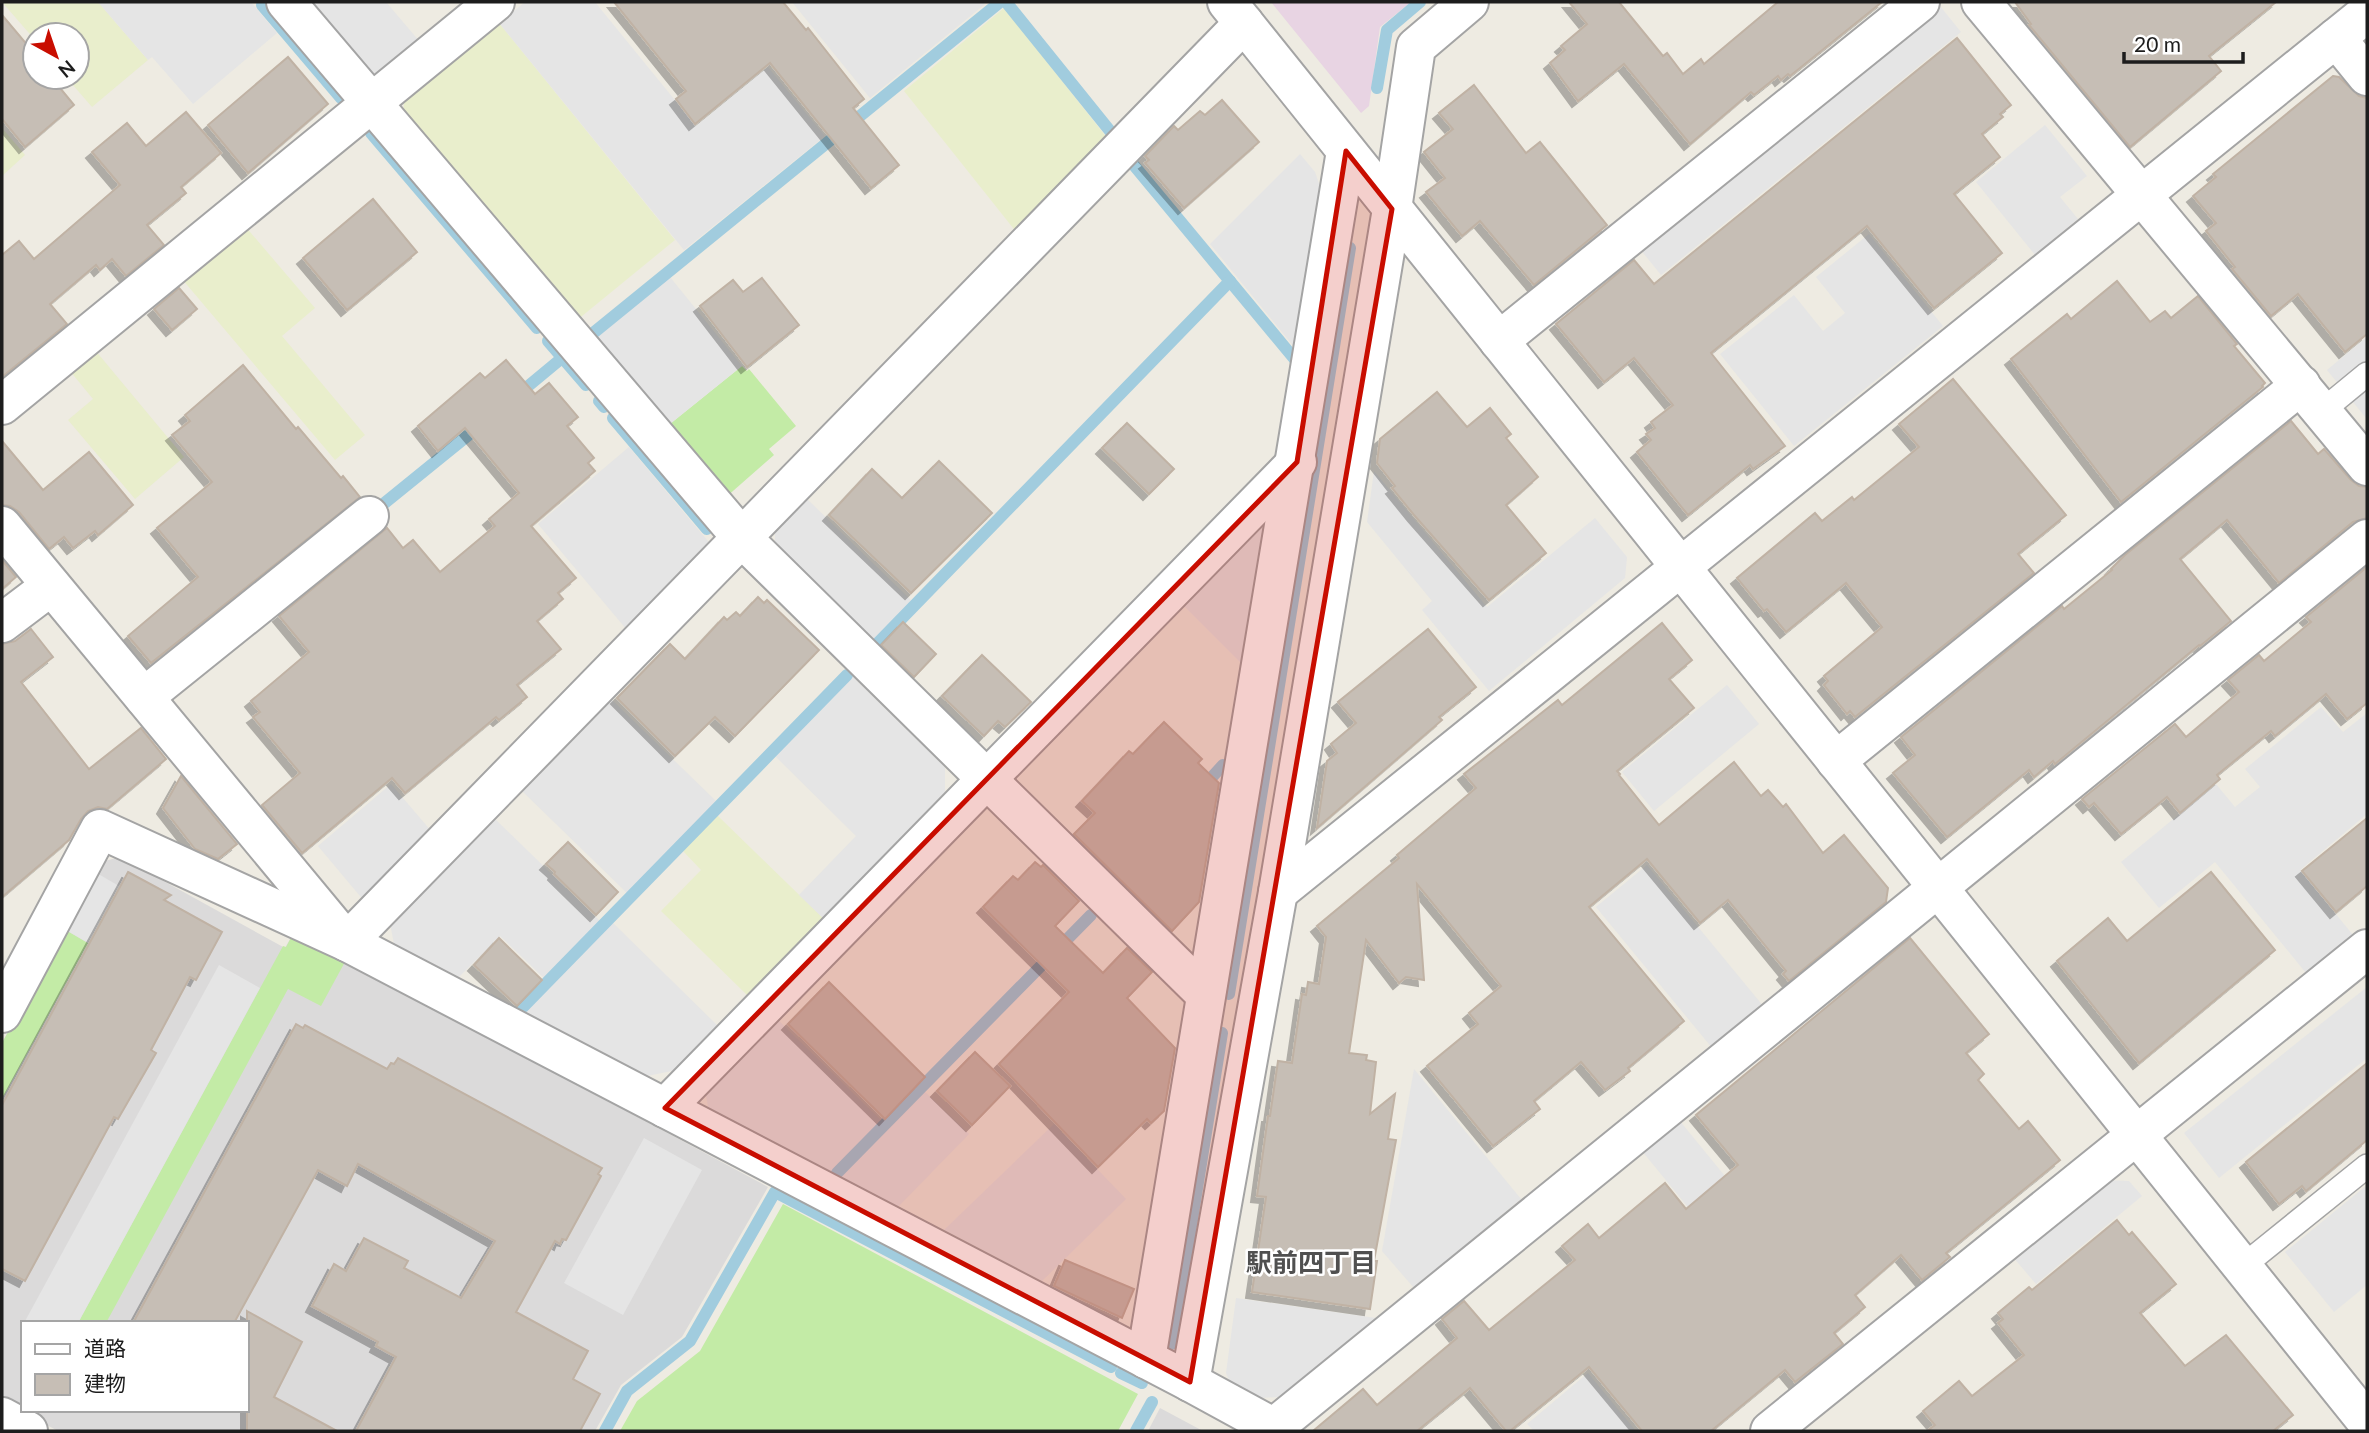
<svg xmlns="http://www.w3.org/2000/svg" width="2369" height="1433" font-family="Lato,'Noto Sans JP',sans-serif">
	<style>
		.residential { fill: #dbdada; fill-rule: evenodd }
		.industrial { fill: #e8d4e3 }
		.farmland { fill: #e9eecc }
		.grass { fill: #c3eba6 }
		.parking { fill: #e5e5e5 }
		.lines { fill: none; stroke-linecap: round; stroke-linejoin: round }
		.stream { stroke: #a1ccde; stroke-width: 12 }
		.building { fill: #c6beb5; stroke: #c0b2a4; stroke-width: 2; filter: url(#shadow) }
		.service-casing { stroke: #a4a4a4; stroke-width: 26 }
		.minor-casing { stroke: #a4a4a4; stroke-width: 42 }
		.tertiary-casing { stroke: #a4a4a4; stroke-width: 42 }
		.service { stroke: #fff; stroke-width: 23 }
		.minor { stroke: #fff; stroke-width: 38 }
		.tertiary { stroke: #fff; stroke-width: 38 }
		.marked { fill: #c90d00; fill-opacity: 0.2; stroke: #c90d00; stroke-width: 5; stroke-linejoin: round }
		.labels { text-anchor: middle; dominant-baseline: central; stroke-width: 5; stroke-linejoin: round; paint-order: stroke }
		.neighbourhood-label { font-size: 26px; font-weight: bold; fill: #505050; stroke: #fff }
	</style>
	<defs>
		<filter id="shadow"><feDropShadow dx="-6" dy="6" stdDeviation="0" flood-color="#0004"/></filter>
	</defs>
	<rect width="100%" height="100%" fill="#eeebe2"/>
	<g class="residential">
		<path d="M120,857L285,948L294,932L768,1187L682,1337L621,1385L595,1431H58L2,1401V1043L101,862ZM23,1323H247V1410H23Z"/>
		<polygon points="1160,1408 1203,1431 1148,1431"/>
	</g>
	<polygon class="industrial" points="1271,2 1411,2 1380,27 1369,106 1361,113"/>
	<g class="farmland">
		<polygon points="2,2 98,2 148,60 92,107 66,77 77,77 77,35 35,35 35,40"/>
		<polygon points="1004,8 1112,144 1021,238 904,91"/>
		<polygon points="499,23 675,240 576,321 403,117 404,101"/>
		<polygon points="2,128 25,155 2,176"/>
		<polygon points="245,226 315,308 282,336 365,435 335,460 182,279"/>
		<polygon points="95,350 184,457 135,499 68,420 93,399 70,371"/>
		<polygon points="717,815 824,919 748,996 661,911 701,870 682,850"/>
	</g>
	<g class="grass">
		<polygon points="742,366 747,371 749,369 796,426 769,449 774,455 725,498 665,428"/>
		<polygon points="64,929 88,943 2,1099 2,1043"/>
		<polygon points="294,932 346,960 321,1006 288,989 106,1323 78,1323 283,946 286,947"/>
		<polygon points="783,1204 1138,1394 1118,1431 620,1431 637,1401 700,1351"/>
	</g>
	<g class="parking">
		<polygon points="98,2 251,2 277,33 193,104 152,57 148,60"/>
		<polygon points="307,2 386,2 420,42 373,81"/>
		<polygon points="525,2 595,2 696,126 768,67 825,136 684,250 499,23"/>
		<polygon points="792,2 983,2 985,4 870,98"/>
		<polygon points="1940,6 1961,32 1661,275 1640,249"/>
		<polygon points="2045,125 2087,176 2060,197 2078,219 2035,255 1976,182"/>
		<polygon points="1300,154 1315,172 1326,204 1299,353 1210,244"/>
		<polygon points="1869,234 1943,326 1794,446 1720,354 1794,295 1823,331 1845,313 1816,277"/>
		<polygon points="670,277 742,366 665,428 594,340"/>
		<polygon points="2367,337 2367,417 2366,418 2327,370"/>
		<polygon points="629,447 712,546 627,630 538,524"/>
		<polygon points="1374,471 1487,607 1595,518 1627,557 1625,578 1489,691 1422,610 1432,601 1367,522"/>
		<polygon points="806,498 912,601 869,645 775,554 775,530"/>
		<polygon points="1274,507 1245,667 1181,603"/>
		<polygon points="852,676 945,767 945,795 824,919 799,895 856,836 774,755"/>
		<polygon points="1727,685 1759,724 1654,811 1622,772"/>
		<polygon points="611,699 716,801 627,893 522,791"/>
		<polygon points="2321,707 2343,732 2367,713 2367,814 2300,870 2353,935 2306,973 2215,862 2159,908 2121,862 2216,784 2235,807 2260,787 2245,769"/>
		<polygon points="391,784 432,832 365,902 318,846"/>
		<polygon points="494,818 600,921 544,978 500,936 459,977 394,944 390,924"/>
		<polygon points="1647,865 1764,1007 1713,1049 1596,907"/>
		<polygon points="95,872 119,886 88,943 64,929"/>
		<polygon points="612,922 719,1027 677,1070 647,1076 524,1012"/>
		<polygon points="219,965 260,988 78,1323 24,1323"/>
		<polygon points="2367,987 2367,1058 2219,1178 2184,1133"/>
		<polygon points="776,1018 882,1121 831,1174 709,1112 705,1090"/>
		<polygon points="1414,1069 1521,1199 1414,1288 1382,1251"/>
		<polygon points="925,1092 969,1134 897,1208 840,1178"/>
		<polygon points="1679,1120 1765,1225 1728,1256 1642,1151"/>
		<polygon points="1054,1124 1126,1199 1042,1281 944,1230"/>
		<polygon points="644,1138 702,1170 623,1315 564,1283"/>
		<polygon points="2104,1180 2129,1181 2142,1196 2036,1284 2012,1256"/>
		<polygon points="2367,1185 2367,1285 2334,1312 2285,1252"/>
		<polygon points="1236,1298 1376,1318 1279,1397 1258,1398 1231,1385 1226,1373"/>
		<polygon points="1588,1373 1636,1431 1534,1431 1527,1424"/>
	</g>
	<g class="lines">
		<g class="stream">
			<polyline points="1006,2 1110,131"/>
			<polyline points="262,5 341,98"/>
			<polyline points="1377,88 1387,30 1420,2"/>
			<polyline points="371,133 537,328"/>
			<polyline points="1132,163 1297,362"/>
			<polyline points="592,334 1000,2"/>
			<polyline points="548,341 586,385"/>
			<polyline points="515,397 562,358"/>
			<polyline points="599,401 604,407"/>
			<polyline points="613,418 707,529"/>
			<polyline points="376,510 482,424"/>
			<polyline points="875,646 1230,281"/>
			<polyline points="1202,788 1223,765"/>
			<polyline points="1229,994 1350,248"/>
			<polyline points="523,1007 847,675"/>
			<polyline points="837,1173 1091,915"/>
			<polyline points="1172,1344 1222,1033"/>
			<polyline points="1121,1373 1142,1383"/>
			<polyline points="605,1431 627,1391 690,1341 775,1192 1111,1367"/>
			<polyline points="1136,1431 1152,1402"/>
		</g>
	</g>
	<g class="building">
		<polygon points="614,2 783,2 806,30 808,28 864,99 853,108 899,165 871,188 770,63 695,124 676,99 686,91"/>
		<polygon points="1569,2 1619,2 1663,56 1667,53 1683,74 1701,59 1704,64 1778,2 1882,2 1790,76 1788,74 1781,80 1778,76 1754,95 1751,92 1690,144 1624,64 1578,101 1550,63 1565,50 1561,46 1587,24"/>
		<polygon points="2015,2 2276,2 2209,56 2221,71 2130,147 2029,25 2031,24"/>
		<polygon points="2,15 35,54 35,77 51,77 74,105 25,147 2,119"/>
		<polygon points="1957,38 2011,105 2000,114 2003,117 1982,134 2000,157 1954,194 2002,253 1934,308 1867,226 1711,353 1785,446 1753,469 1750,465 1688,515 1637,452 1651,440 1646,434 1655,428 1651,422 1673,405 1634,358 1604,382 1556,324 1634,260 1654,284"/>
		<polygon points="288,57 328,104 248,173 208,125"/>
		<polygon points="2333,76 2339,77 2359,96 2367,98 2367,334 2345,352 2298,294 2271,316 2232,269 2235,267 2206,231 2216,223 2193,196 2216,177 2213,174"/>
		<polygon points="1474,85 1526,153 1540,142 1607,225 1534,285 1480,221 1462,236 1426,192 1445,178 1424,152 1453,129 1439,113"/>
		<polygon points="1222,100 1259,142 1184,208 1145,163 1149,160 1145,156 1174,126 1178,130 1200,111 1205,115"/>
		<polygon points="186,112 221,153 181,187 186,193 147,225 164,245 126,276 112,259 100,270 96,265 50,304 67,324 2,377 2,255 19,241 34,259 120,185 92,152 127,123 146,146"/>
		<polygon points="373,199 417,252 347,310 303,258"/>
		<polygon points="762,278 799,325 747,367 700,306 733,280 743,292"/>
		<polygon points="2117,281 2150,322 2165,311 2171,318 2198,296 2237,344 2234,346 2265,383 2262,386 2263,387 2121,502 2011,359 2067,314 2071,319"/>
		<polygon points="179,288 197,309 172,330 154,309"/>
		<polygon points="506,360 535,394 549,383 578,417 567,426 594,458 588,463 595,471 531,526 576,578 558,593 563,599 537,621 561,649 517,685 527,697 499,720 496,717 405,793 392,778 302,853 262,805 300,773 253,717 260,712 251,701 309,652 279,616 387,528 403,548 413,540 440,572 495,526 489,519 519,493 465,428 438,451 418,426 480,373 485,378"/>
		<polygon points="243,365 296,429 298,427 341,478 343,476 360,497 151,663 128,636 198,577 157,528 212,482 172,435 190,421 185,415"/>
		<polygon points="1953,379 2066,515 2018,554 2034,573 1855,717 1850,711 1847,714 1824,685 1828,681 1824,676 1882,627 1846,583 1786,632 1767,609 1764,611 1737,578 1815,513 1822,521 1852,497 1854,500 1919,447 1899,424"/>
		<polygon points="1437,392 1467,427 1490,408 1511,434 1506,438 1538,477 1506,505 1546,553 1489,600 1414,515 1392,488 1395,486 1377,463 1380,439"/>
		<polygon points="2291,421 2318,454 2324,449 2351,480 2359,486 2367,487 2367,518 2353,522 2279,583 2227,520 2180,559 2231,621 2200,646 2199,645 2055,764 2053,761 2034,777 2029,770 1947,837 1893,773 1915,755 1901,737 2062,606 2064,609 2112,570 2111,569 2125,555"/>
		<polygon points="1127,423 1174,469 1149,494 1102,448"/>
		<polygon points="2,441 43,490 89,452 133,505 98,535 95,531 73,548 64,537 49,549 19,512 10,506 2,505"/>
		<polygon points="939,461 992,513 911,593 829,515 872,469 902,498"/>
		<polygon points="2,560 16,577 2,589"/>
		<polygon points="2367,567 2367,703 2347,719 2326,694 2275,736 2271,731 2217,775 2220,779 2180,813 2167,797 2121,834 2094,803 2089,807 2082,799 2175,724 2186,737 2239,692 2228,680 2259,655 2264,661 2311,622 2306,617"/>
		<polygon points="758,597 764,603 767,600 819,650 735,736 715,717 675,756 617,698 670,644 685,659 724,617 727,620 736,612 740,616"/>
		<polygon points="903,622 936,654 914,677 881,645"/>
		<polygon points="1662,623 1692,660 1669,679 1694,708 1617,771 1620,774 1619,775 1659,825 1734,762 1761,796 1768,790 1783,807 1786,804 1823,853 1844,835 1888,888 1886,902 1789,981 1783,974 1786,971 1728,900 1700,923 1647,859 1589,907 1684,1021 1628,1068 1630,1071 1605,1090 1581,1062 1534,1101 1540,1109 1493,1146 1427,1066 1478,1024 1469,1013 1501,986 1417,884 1424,980 1406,977 1399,983 1366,940 1349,1053 1367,1055 1366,1060 1376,1062 1370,1114 1395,1094 1388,1139 1396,1140 1374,1261 1377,1261 1370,1309 1252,1292 1266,1197 1257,1196 1268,1116 1270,1116 1278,1061 1292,1063 1302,994 1306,995 1308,982 1319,984 1326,937 1317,926 1399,858 1397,855 1476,788 1464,774 1558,700 1562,705"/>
		<polygon points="31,629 53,657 21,682 89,769 141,728 166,759 107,809 98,807 88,811 81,819 69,840 2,897 2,644 15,641"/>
		<polygon points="1428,629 1476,687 1439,717 1442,720 1317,828 1327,761 1337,753 1331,744 1356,723 1338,702"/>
		<polygon points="982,655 1031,702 1005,727 998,721 984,736 942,696"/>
		<polygon points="1164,722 1202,759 1198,763 1219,783 1199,902 1172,931 1074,834 1095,813 1082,801 1129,751 1133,754"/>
		<polygon points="181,776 237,844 218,859 195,849 163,808"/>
		<polygon points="2367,818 2367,886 2336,912 2302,871"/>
		<polygon points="568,842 618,892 596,915 554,874 555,872 546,864"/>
		<polygon points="1035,862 1041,867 1043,865 1079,901 1055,926 1103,973 1127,948 1152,972 1127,998 1175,1048 1164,1111 1151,1123 1147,1119 1098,1167 999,1064 1069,992 983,907 1013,876 1018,880"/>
		<polygon points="128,872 171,895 164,900 222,932 196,980 190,977 151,1050 156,1053 118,1119 114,1117 25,1281 2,1269 2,1105"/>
		<polygon points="2211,872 2275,950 2139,1063 2057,961 2108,918 2127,941"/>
		<polygon points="499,938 542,980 517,1006 474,965"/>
		<polygon points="1910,938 1989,1034 1966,1053 1984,1074 1978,1080 2019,1129 2028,1121 2060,1160 1946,1253 1950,1257 1922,1280 1901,1255 1855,1295 1865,1307 1834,1333 1843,1344 1795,1382 1785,1370 1711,1431 1642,1431 1589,1367 1510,1431 1506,1431 1470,1388 1417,1431 1313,1431 1363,1389 1377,1405 1457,1338 1442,1319 1464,1301 1489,1330 1575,1260 1562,1246 1588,1224 1599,1238 1665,1183 1686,1209 1738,1165 1696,1115"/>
		<polygon points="829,982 925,1077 885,1119 788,1024"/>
		<polygon points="296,1024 303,1028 305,1025 387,1069 391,1063 394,1064 398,1058 602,1168 598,1174 601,1176 566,1240 562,1239 560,1244 555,1241 516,1312 588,1351 573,1379 600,1394 580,1431 356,1431 396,1357 376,1346 378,1342 312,1306 334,1264 346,1271 364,1238 408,1261 404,1268 461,1298 495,1241 358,1164 347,1186 318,1170 234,1323 133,1323"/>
		<polygon points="975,1052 1010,1086 972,1125 937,1091"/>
		<polygon points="2367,1063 2367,1140 2306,1191 2302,1186 2279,1204 2246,1162"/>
		<polygon points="2117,1220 2129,1235 2132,1232 2176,1284 2140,1313 2185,1366 2226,1335 2293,1415 2273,1431 1927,1431 1935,1425 1923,1411 1959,1381 1972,1396 2024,1355 1998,1323 2003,1319 1998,1313 2029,1287 2032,1290"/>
		<polygon points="1065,1260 1134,1289 1122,1318 1054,1286"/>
		<polygon points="247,1311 302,1342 274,1397 337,1431 247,1431"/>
	</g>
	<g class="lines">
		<g class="service-casing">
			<g id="service">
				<polyline points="2322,411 2367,374"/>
				<polyline points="2243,1266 2367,1166"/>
			</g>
		</g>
		<g class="minor-casing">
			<g id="minor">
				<polyline points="286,2 742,538 1205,994"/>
				<polyline points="1981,2 2367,466"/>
				<polyline points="2336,38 2367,76"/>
				<polyline points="1499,341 1920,2"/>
				<polyline points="2,405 495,2"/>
				<polyline points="2,526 341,935"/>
				<polyline points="2,623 51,586"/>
				<polyline points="144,697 369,516"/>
				<polyline points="1836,761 2301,385"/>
				<polyline points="1278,892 2367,13"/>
				<polyline points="347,942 1244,23"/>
				<polyline points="2,1013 100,829 347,942 1190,1382 1280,1431"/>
				<polyline points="665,1108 1297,462"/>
				<path d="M1146,1359C1211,956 1281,554 1346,151"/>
				<polyline points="1190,1382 1278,892 1392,209 1416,47 1469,2"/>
				<polyline points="2,1417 28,1431"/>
				<polyline points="1273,1428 2367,539"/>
				<polyline points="1770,1431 2367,949"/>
			</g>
		</g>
		<g class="tertiary-casing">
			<polyline id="tertiary" points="1227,2 2367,1422"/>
		</g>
		<use href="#service" class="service"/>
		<use href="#minor" class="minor"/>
		<use href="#tertiary" class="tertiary"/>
	</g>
	<path class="marked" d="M1346,151L1392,209L1190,1382L665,1108L1297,462Z"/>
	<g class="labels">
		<g class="neighbourhood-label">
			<text x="1311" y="1262">駅前四丁目</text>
		</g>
	</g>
	<rect width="2369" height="1433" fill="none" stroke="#1d1d1d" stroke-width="7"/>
	<rect x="21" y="1321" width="228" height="91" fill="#ffffff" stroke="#a5a5a5" stroke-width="2"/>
	<rect x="35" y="1344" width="35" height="10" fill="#ffffff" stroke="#a5a5a5" stroke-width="2"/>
	<text x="84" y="1356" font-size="21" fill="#1d1d1d">道路</text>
	<rect x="35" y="1374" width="35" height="21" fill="#c6beb5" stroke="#a5a5a5" stroke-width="2"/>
	<text x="84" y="1391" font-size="21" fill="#1d1d1d">建物</text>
	<g transform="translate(56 56) rotate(140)"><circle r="33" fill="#ffffff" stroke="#a5a5a5" stroke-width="2"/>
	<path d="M0-5L12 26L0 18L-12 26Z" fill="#c90d00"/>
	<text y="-10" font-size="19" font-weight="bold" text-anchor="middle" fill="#1d1d1d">N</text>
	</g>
	<path d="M2124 52v10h119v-10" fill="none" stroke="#1d1d1d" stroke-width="3.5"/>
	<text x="2134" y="52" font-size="21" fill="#1d1d1d" stroke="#ffffff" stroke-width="5" paint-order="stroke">20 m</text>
</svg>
